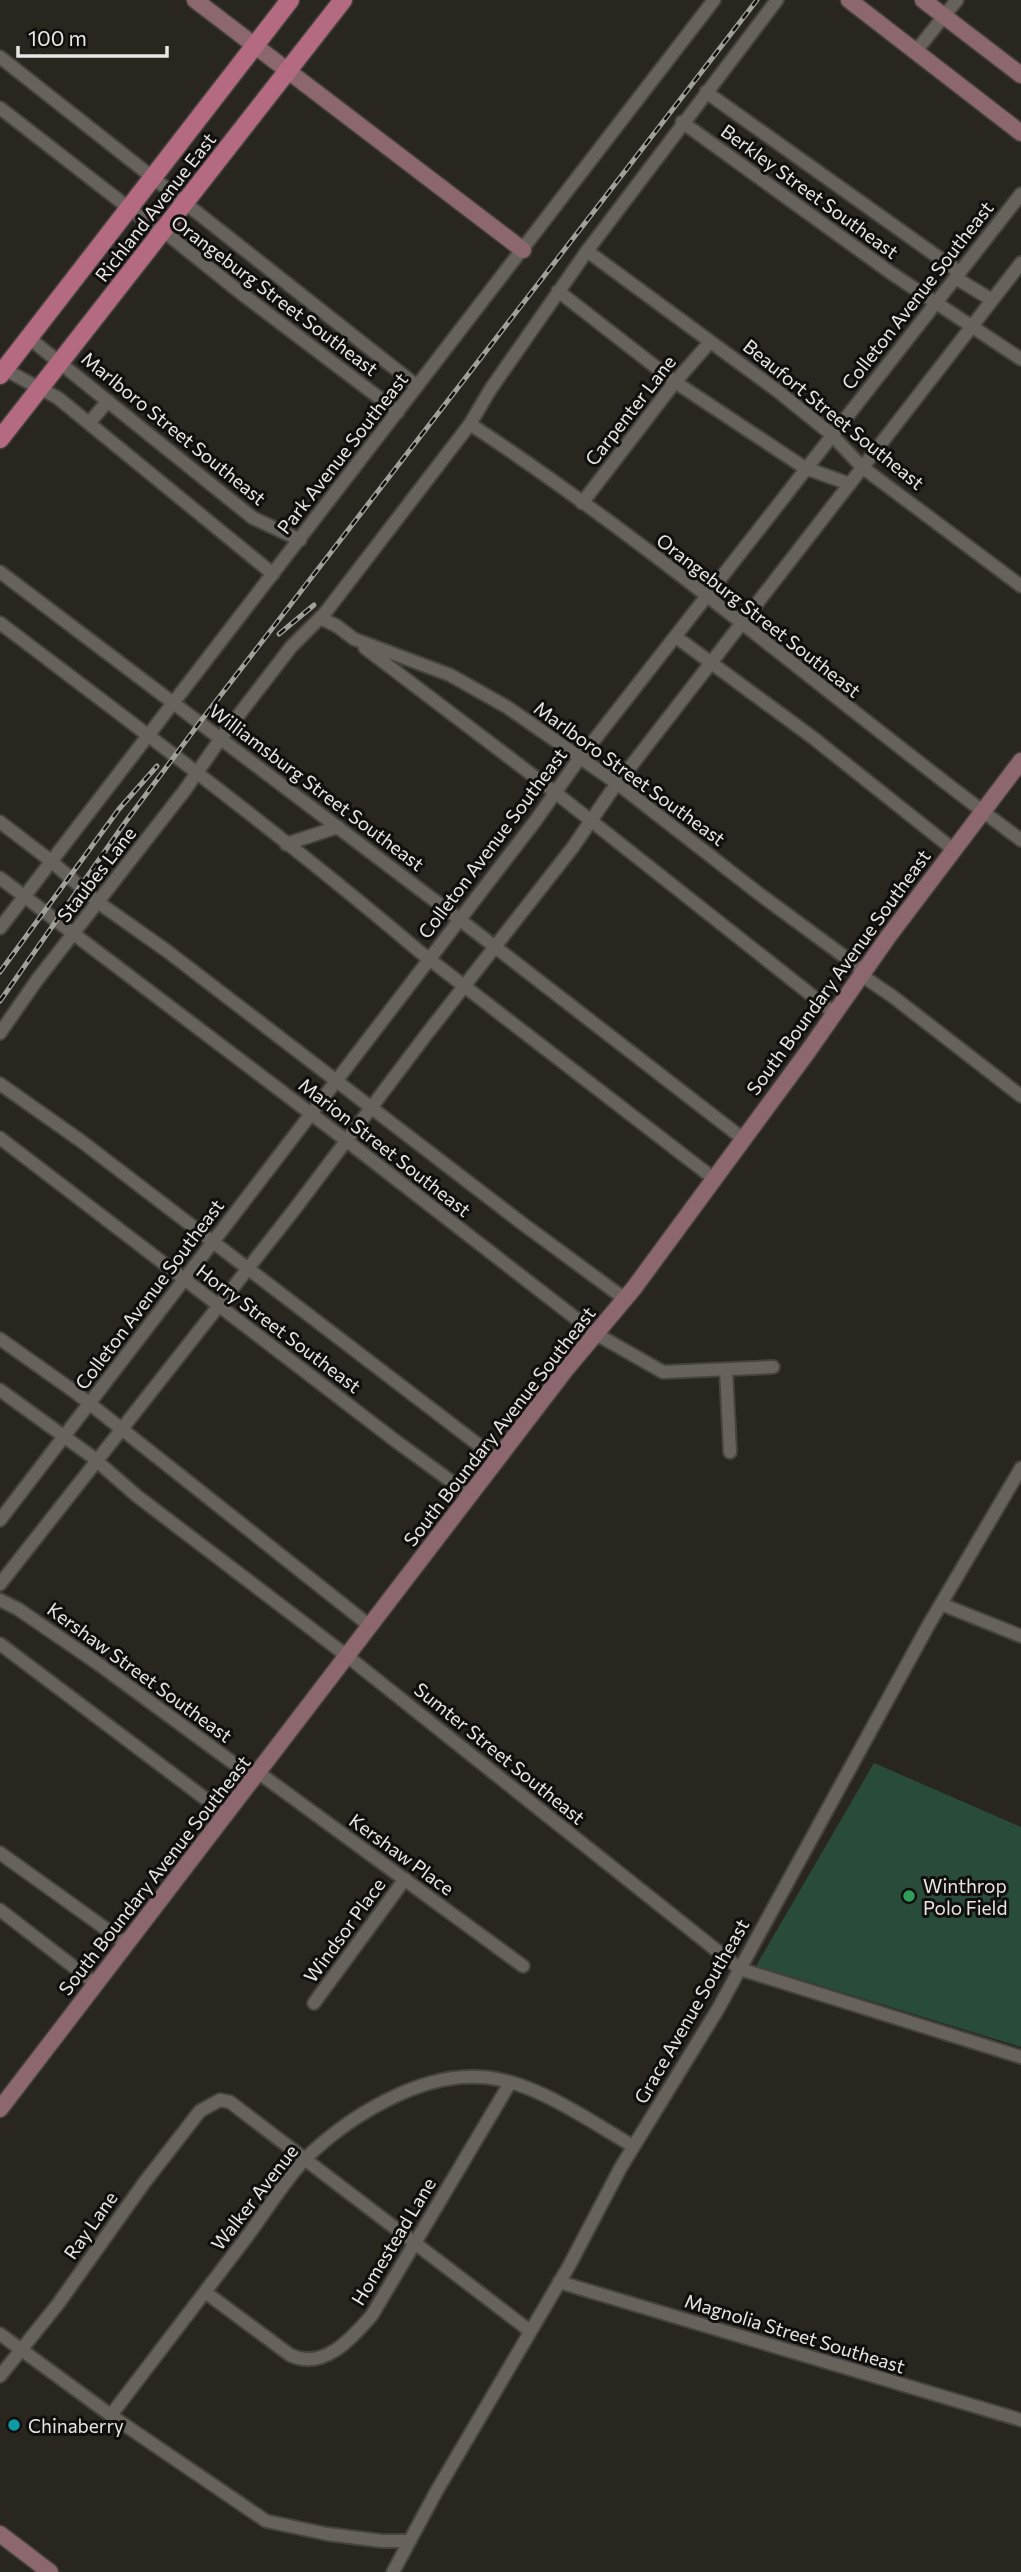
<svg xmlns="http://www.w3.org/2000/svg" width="1021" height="2572" font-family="Commissioner,sans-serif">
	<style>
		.green { fill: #294c3a }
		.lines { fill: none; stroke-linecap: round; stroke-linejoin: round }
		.street-casing { stroke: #46433e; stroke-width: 16 }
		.secondary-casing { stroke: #46433e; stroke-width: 19 }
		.primary-casing { stroke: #46433e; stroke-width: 21 }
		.street { stroke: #67635c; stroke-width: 12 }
		.secondary { stroke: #8d676e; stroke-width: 16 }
		.primary { stroke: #b46a80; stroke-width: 18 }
		.rail-casing { stroke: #a2a09b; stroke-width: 5 }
		.rail { stroke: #110f0d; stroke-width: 2.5; stroke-dasharray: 8; stroke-linecap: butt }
		.leisure-dot { fill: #2e9e5b; stroke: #110f0d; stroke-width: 2.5 }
		.culture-dot { fill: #0f9aa8; stroke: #110f0d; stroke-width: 2.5 }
		.labels { text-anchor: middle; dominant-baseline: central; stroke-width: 6; stroke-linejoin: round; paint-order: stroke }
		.street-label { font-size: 19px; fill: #e9e7e3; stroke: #110f0d }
		.poi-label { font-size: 19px; fill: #e9e7e3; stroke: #110f0d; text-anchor: start }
	</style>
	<rect width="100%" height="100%" fill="#292620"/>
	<polygon class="green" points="874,1763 1021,1827 1021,2047 756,1966"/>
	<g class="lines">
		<g class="street-casing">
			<g id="street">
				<polyline points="916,51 957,0"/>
				<polyline points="0,57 417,386"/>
				<polyline points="706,92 959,272 959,280 992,300"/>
				<polyline points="0,108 161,233 166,233 242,294 398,412"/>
				<polyline points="682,122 891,273 1021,359"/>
				<polyline points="587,251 779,392 831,434 862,467 1021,586"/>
				<polyline points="558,291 675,382 805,468 850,484"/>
				<polyline points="29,338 253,518 300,540"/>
				<polyline points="0,367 58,398 273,574"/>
				<polyline points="89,423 108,401"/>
				<path d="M470,424C662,550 836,703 1021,840"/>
				<polyline points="582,503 675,382 710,342"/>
				<polyline points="0,572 459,919 742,1138"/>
				<polyline points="320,618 337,626 354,639 450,675 507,707 618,784 758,893 864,971"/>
				<path d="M0,623C141,730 286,838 420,952L713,1178"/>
				<polyline points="676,637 812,737 954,850"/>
				<polyline points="365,648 556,793 834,1013"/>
				<polyline points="0,822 51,861 99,903 167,951 523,1224 625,1299"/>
				<polyline points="286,844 338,827"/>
				<polyline points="0,878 347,1141 596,1334 663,1372 773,1367"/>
				<polyline points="0,928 714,0"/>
				<polyline points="861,975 892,996 1021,1096"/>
				<polyline points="0,1033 37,980 185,790 221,738 291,647 325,613 470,424 490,390 587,251 777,0"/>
				<polyline points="0,1084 81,1141 497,1459"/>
				<polyline points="0,1138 397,1442 470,1495"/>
				<polyline points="0,1339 75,1392 370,1626"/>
				<polyline points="726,1369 730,1452"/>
				<polyline points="0,1390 91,1456 137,1496 347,1656 740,1969 1021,2057"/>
				<polyline points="0,1520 536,820 574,766 1021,194"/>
				<polyline points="0,1584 294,1210 426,1035 573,847 610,793 1021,263"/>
				<polyline points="0,1600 18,1609 97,1663 255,1779"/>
				<polyline points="941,1604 1021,1636"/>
				<polyline points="0,1644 227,1815"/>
				<polyline points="259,1773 523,1966"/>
				<polyline points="0,1853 127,1944"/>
				<polyline points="0,1910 96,1984"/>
				<polyline points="314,2003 405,1879"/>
				<polyline points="559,2282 1021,2420"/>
				<path d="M205,2292L290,2355C324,2371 352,2338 372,2315L510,2083"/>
				<polyline points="0,2334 116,2419 266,2521 327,2534 382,2541 409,2541"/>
				<polyline points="0,2376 58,2304 144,2183 200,2111 220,2100 230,2102 530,2331"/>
				<path d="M111,2415C156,2356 201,2297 246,2238C264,2214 286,2178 306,2158C348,2117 419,2073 480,2077C532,2079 589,2121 633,2146"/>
				<polyline points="393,2572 436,2492 569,2266 621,2167 718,2009 928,1626 1021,1468"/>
			</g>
		</g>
		<g class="secondary-casing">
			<g id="secondary">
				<polyline points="195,0 523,250"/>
				<polyline points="849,0 1021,133"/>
				<polyline points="923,0 1021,75"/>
				<polyline points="0,2109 567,1368 634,1288 809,1050 888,937 1021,761"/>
				<polyline points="0,2534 50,2572"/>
			</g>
		</g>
		<g class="primary-casing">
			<g id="primary">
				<polyline points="0,375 290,0"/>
				<polyline points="0,439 343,0"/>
			</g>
		</g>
		<use href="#street" class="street"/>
		<use href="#secondary" class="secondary"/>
		<use href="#primary" class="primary"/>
		<g class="rail-casing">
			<g id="rail">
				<polyline points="279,634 314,605"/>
				<polyline points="0,972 119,809 157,766"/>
				<polyline points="0,1001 124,824 200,722 757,0"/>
			</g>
		</g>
		<use href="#rail" class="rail"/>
	</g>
	<circle class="leisure-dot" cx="909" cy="1896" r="7"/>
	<circle class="culture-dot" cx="14" cy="2425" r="7"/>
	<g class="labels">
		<g class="street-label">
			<text transform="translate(810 191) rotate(36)">Berkley Street Southeast</text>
			<text transform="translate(155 207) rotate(-52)">Richland Avenue East</text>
			<text transform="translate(275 295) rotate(37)">Orangeburg Street Southeast</text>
			<text transform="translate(917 295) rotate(-52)">Colleton Avenue Southeast</text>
			<text transform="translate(630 410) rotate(-52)">Carpenter Lane</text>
			<text transform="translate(834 414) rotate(39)">Beaufort Street Southeast</text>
			<text transform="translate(174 428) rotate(39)">Marlboro Street Southeast</text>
			<text transform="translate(342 453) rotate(-52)">Park Avenue Southeast</text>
			<text transform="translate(759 615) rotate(38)">Orangeburg Street Southeast</text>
			<text transform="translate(630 773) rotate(36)">Marlboro Street Southeast</text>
			<text transform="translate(317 787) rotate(37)">Williamsburg Street Southeast</text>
			<text transform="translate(492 843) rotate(-53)">Colleton Avenue Southeast</text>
			<text transform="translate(96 874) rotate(-52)">Staubes Lane</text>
			<text transform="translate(838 972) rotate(-54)">South Boundary Avenue Southeast</text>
			<text transform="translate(385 1147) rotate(38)">Marion Street Southeast</text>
			<text transform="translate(149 1294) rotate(-53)">Colleton Avenue Southeast</text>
			<text transform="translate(279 1328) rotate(37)">Horry Street Southeast</text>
			<text transform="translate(499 1426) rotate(-52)">South Boundary Avenue Southeast</text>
			<text transform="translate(140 1672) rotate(36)">Kershaw Street Southeast</text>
			<text transform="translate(500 1753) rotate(39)">Sumter Street Southeast</text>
			<text transform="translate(402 1854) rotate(36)">Kershaw Place</text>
			<text transform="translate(154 1875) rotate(-52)">South Boundary Avenue Southeast</text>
			<text transform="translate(344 1930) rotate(-54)">Windsor Place</text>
			<text transform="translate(691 2011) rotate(-60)">Grace Avenue Southeast</text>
			<text transform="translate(254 2197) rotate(-52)">Walker Avenue</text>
			<text transform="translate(90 2225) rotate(-55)">Ray Lane</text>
			<text transform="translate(393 2241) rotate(-59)">Homestead Lane</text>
			<text transform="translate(795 2333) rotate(17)">Magnolia Street Southeast</text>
		</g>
		<g class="poi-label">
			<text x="923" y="1885">Winthrop<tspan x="923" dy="22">Polo Field</tspan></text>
			<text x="28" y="2425">Chinaberry</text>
		</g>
	</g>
	<path d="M18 46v10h149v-10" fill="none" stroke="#e9e7e3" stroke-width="3.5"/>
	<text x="28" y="46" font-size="21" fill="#e9e7e3" stroke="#110f0d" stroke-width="5" paint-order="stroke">100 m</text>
</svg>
